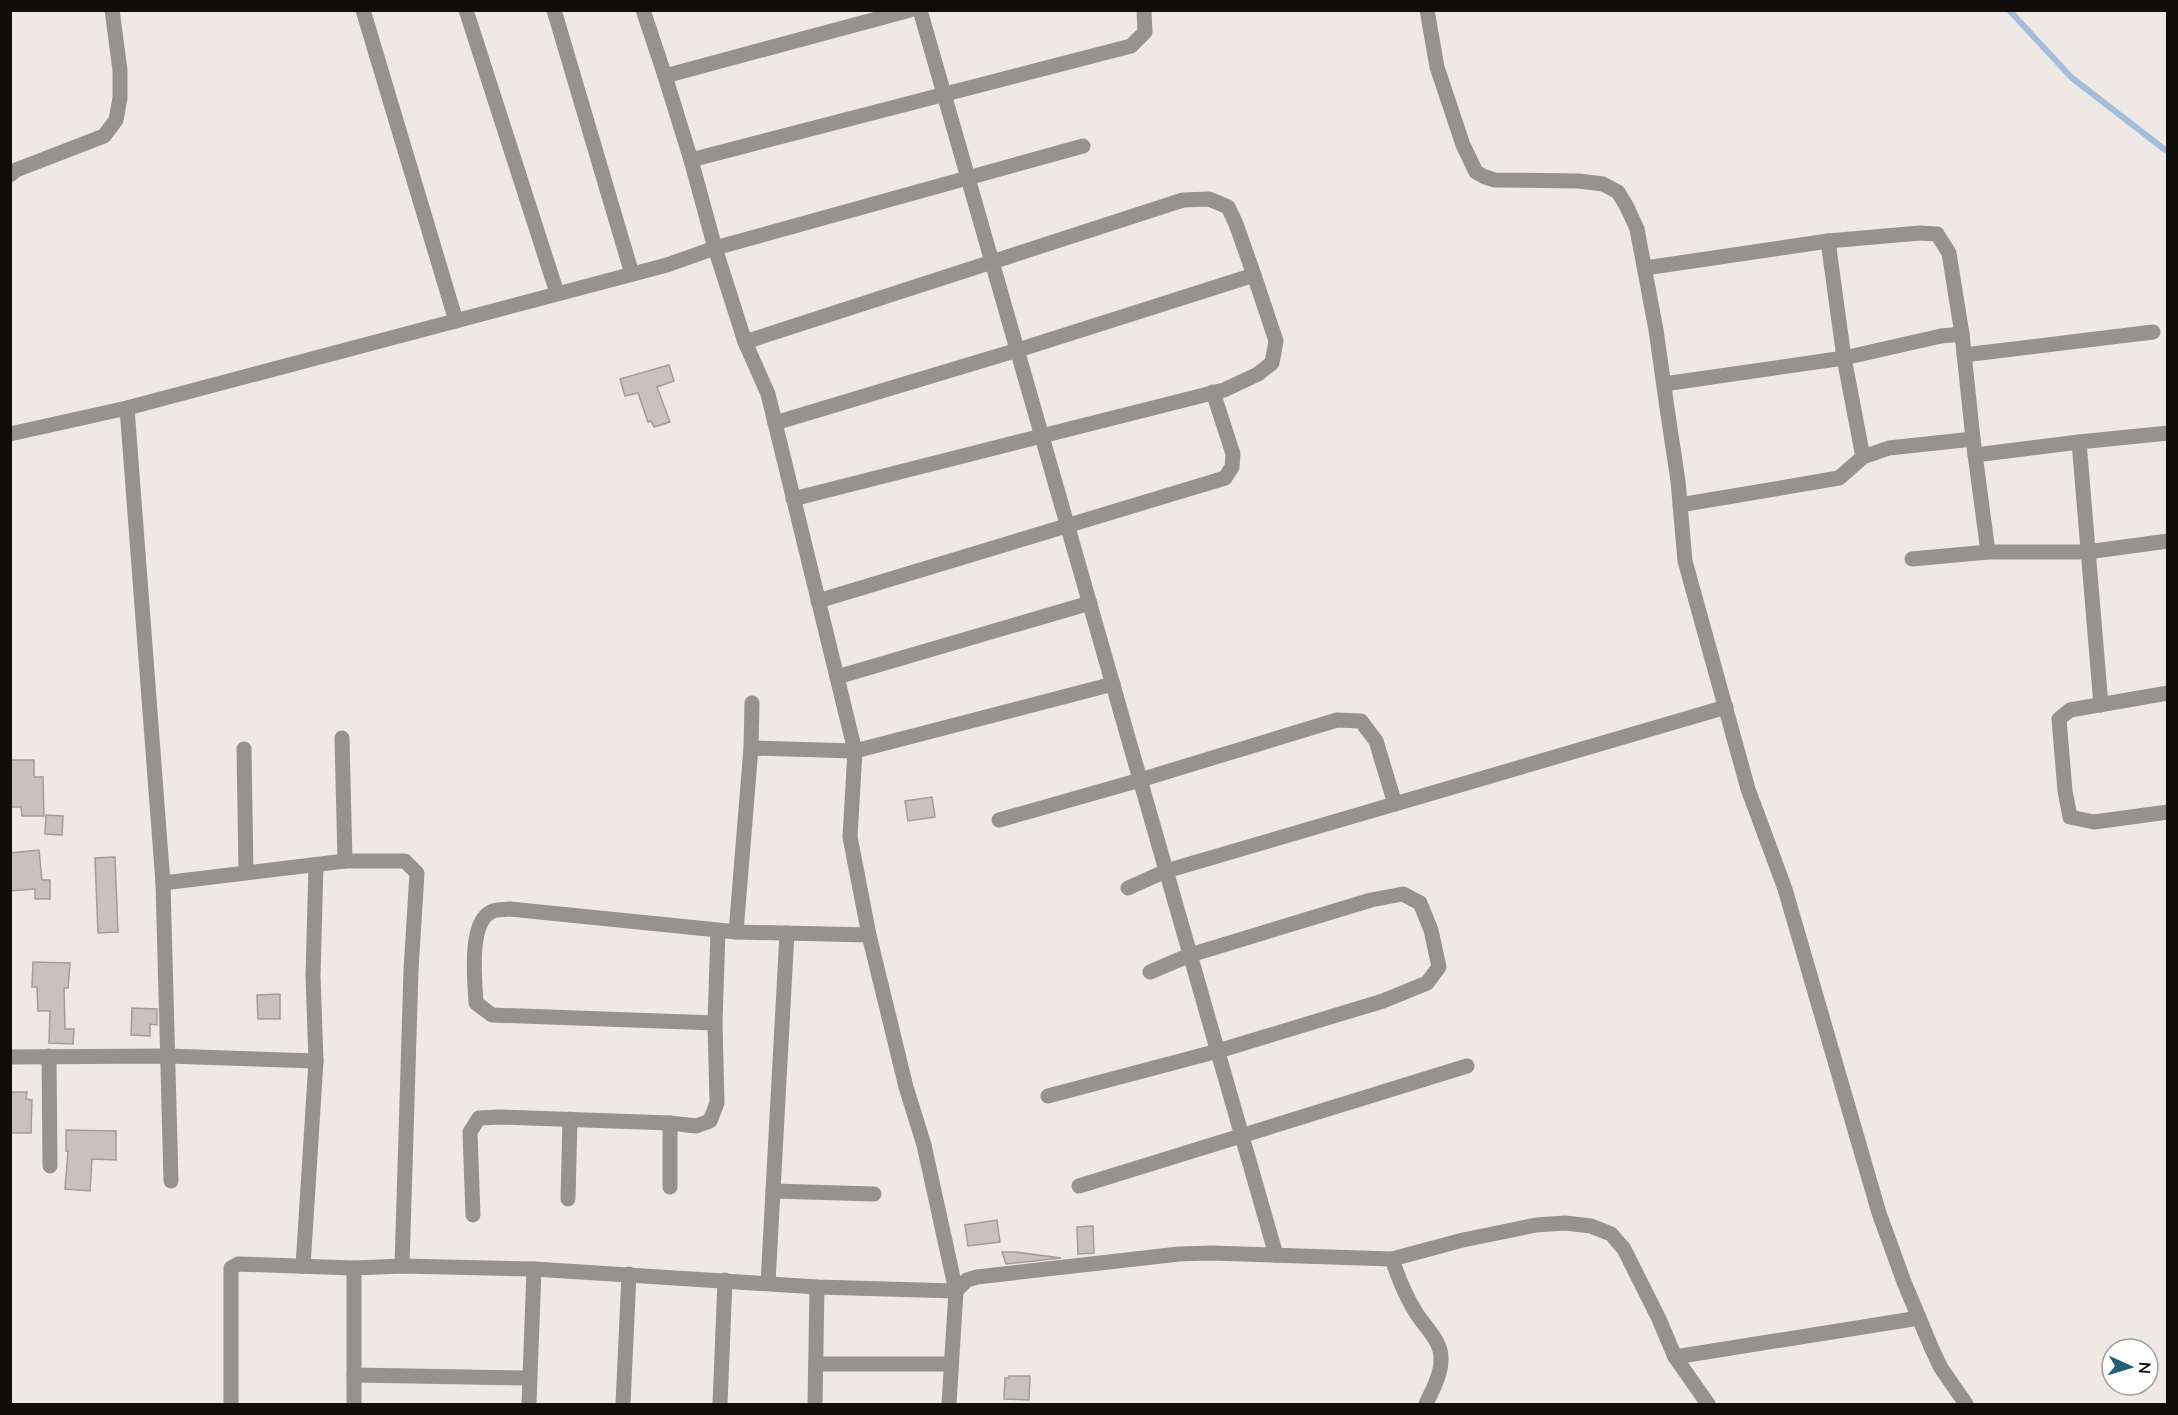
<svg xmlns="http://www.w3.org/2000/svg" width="2178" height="1415" font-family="Mulish,sans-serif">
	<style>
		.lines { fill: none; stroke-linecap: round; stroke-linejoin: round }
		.stream { stroke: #a3bedb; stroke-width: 6 }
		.building { fill: #c7c2c0; stroke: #a29d9b; stroke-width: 1.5 }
		.street { stroke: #959392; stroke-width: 15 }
	</style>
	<rect width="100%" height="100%" fill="#eee9e7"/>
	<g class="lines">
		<polyline class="stream" points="2009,10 2072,78 2168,152"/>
	</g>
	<g class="building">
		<polygon points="669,365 674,381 657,387 670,422 654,427 651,421 648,422 638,393 625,396 620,379"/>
		<polygon points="10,760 34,760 34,777 43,777 44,816 22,816 21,807 10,807"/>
		<polygon points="932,797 935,817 908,821 905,801"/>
		<polygon points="46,815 63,816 62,835 45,834"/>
		<polygon points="39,850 42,880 50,880 50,899 35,899 35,889 10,891 10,853"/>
		<polygon points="115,857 118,932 98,933 95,858"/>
		<polygon points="33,962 70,963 68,988 64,988 65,1029 74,1029 73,1044 49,1043 50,1011 38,1011 37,987 32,987"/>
		<polygon points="280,994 280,1019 258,1019 257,995"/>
		<polygon points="132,1008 157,1009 157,1025 150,1024 150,1036 131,1035"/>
		<polygon points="10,1092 27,1092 26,1099 32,1100 31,1133 10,1133"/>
		<polygon points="66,1130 116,1131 116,1160 92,1159 90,1191 65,1189 68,1151 66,1151"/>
		<polygon points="997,1220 1000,1242 968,1246 965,1225"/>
		<polygon points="1093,1226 1094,1253 1078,1254 1077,1227"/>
		<polygon points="1002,1252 1015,1252 1061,1258 1006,1264"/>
		<polygon points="1009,1376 1030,1376 1029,1400 1004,1399 1005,1378 1009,1378"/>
	</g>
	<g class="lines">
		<g class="street">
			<polyline points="363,10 456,321"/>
			<polyline points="466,10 557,293"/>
			<polyline points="554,10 632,274"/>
			<polyline points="643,10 665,76"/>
			<polyline points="910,10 665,76 691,160 715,248 745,342 768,394 855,751 850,837 869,935 906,1087 924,1145 956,1291 949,1404"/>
			<polyline points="920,10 1276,1255"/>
			<polyline points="1427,10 1437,67 1463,145 1476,172 1485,177 1495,180 1579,181 1603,184 1618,192 1627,207 1637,229 1656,330 1667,408 1678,481 1685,561 1748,789 1785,889 1879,1213 1904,1282 1932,1349 1941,1368 1966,1404"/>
			<polyline points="691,160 1131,46 1145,32 1144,10"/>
			<polyline points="10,175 16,170 104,136 116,120 120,98 120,70 112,10"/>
			<polyline points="1828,241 1844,358 1863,457"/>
			<polyline points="1645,268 1828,241 1920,233 1937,234 1949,253 1962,334 1973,439 1988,552 1912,559"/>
			<polyline points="745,342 1183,200 1209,199 1228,207 1236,224 1254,275 1018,350 775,423"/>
			<polyline points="1964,355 2153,332"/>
			<polyline points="1664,384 1844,358 1941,336 1962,334"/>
			<polyline points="127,408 163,883 171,1181"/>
			<polyline points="10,434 127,408 667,265 715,248 1083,146"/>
			<polyline points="1975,455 2079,442"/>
			<polyline points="793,499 1224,390 1258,374 1272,363 1276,341 1254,275"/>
			<polyline points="1680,505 1839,478 1863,457 1889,448 1973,439"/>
			<polyline points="1988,552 2087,552 2168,541"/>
			<polyline points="818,601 1225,478 1232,467 1233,454 1213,392"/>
			<polyline points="837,677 1090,603"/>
			<polyline points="2168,693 2070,710 2059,719 2065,791 2070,817 2094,822 2168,812"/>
			<polyline points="2101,705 2079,442 2168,433"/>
			<polyline points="342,738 345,861"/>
			<polyline points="751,748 752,703"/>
			<polyline points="244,749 246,872"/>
			<polyline points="999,820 1140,780 1337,720 1361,721 1376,741 1395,804"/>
			<polyline points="163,883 345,861 405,861 417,873 411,970 402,1266"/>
			<polyline points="1128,888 1166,871 1726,707"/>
			<path d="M718,930L715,1023L492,1015L476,1003C475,982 468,923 491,912C495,909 504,910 510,909L718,930L736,932"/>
			<polyline points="869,935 736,932 751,748 855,751 1113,684"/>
			<polyline points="49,1056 50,1166"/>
			<polyline points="10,1057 168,1056 316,1061"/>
			<polyline points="1048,1096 1218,1051 1383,1001 1427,983 1439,967 1431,930 1420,903 1403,894 1371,900 1190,955 1150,972"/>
			<polyline points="1079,1186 1467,1066"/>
			<polyline points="670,1187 670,1123"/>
			<polyline points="773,1191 874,1194"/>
			<polyline points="568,1199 570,1119"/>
			<polyline points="473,1215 470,1132 479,1118 500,1117 670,1123 696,1126 710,1121 717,1103 715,1023"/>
			<path d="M1392,1259C1398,1277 1405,1295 1415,1311C1424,1327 1442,1340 1441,1360C1441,1375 1432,1391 1426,1404"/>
			<polyline points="303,1266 316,1061 313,976 316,865"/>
			<polyline points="768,1283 787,933"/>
			<polyline points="1675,1357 1919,1318"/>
			<polyline points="816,1364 951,1364"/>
			<polyline points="354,1375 529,1378"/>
			<polyline points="231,1404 231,1268 238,1264 354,1268 402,1266 534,1269 817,1287 956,1291 967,1280 977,1277 1179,1254 1211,1253 1392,1259 1463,1240 1536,1225 1565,1223 1591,1226 1611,1234 1624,1249 1659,1319 1675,1357 1708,1404"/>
			<polyline points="354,1404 354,1268"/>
			<polyline points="529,1404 534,1269"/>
			<polyline points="623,1404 629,1274"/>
			<polyline points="720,1404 725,1280"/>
			<polyline points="815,1404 817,1287"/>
		</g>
	</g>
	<rect width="2178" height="1415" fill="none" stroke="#0f0e0d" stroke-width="24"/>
	<g transform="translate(2130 1367) rotate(94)"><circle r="28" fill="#ffffff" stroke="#9f9f9e" stroke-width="1.5"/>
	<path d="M0-4.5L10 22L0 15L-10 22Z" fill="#216076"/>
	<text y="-9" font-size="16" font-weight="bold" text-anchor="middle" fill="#0f0e0d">N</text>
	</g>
</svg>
